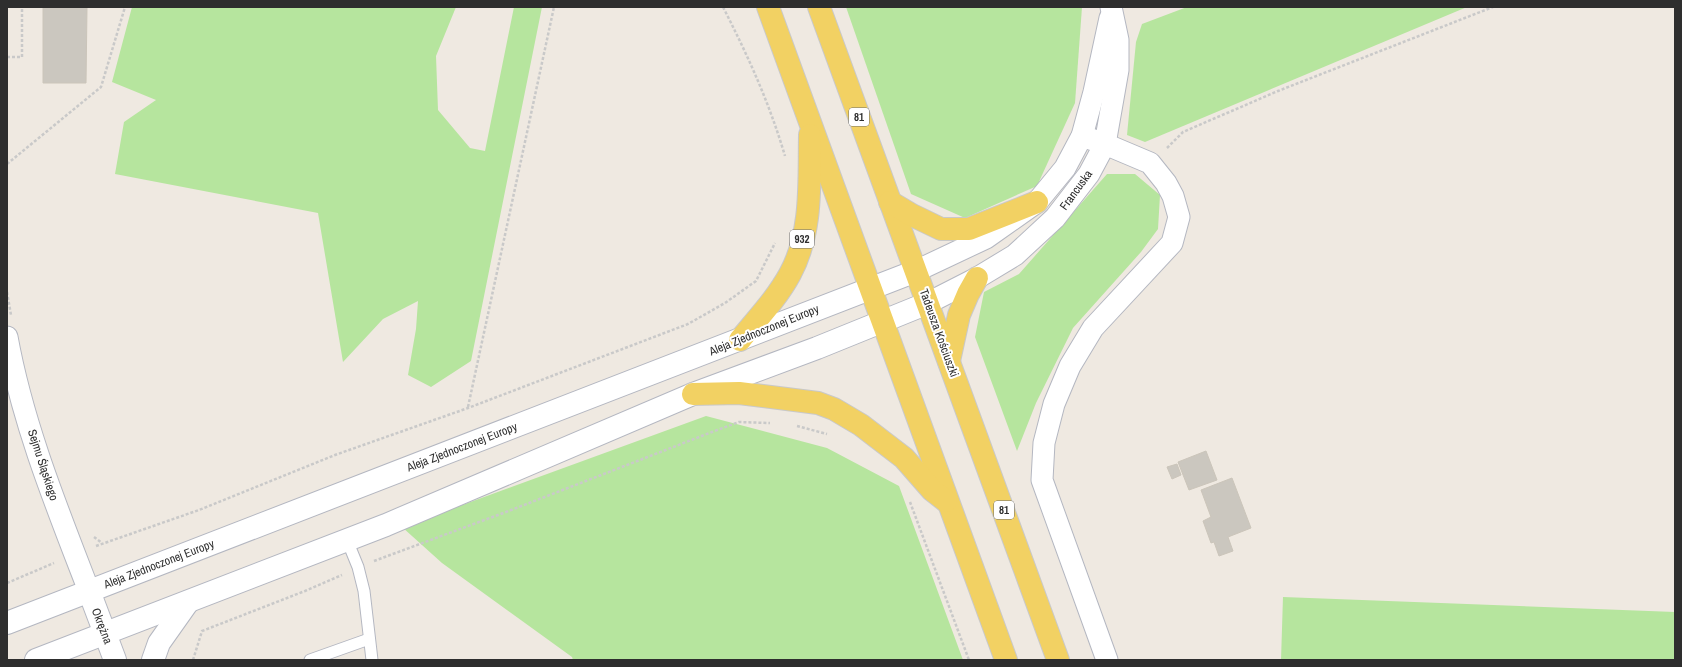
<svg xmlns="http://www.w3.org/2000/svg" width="1682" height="667" font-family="'Archivo Narrow',sans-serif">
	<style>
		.green { fill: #b6e59e }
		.building { fill: #cbc7bf; stroke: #cbc5ba }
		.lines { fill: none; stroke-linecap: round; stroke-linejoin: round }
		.service-casing { stroke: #b4b7c1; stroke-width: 13 }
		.minor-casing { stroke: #b4b7c1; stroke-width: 23 }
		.tertiary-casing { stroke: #b4b7c1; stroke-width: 24 }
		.secondary-casing { stroke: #b4b7c1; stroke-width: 24 }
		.primary-casing { stroke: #c9c9c9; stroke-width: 24 }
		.path { stroke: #c9c9c9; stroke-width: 2.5; stroke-dasharray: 3 2; stroke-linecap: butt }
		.service { stroke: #fff; stroke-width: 11 }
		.minor { stroke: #fff; stroke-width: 21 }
		.tertiary { stroke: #fff; stroke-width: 22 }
		.secondary { stroke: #fff; stroke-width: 22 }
		.primary { stroke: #f2d163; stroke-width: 22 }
		.labels { text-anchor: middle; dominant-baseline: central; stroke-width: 4; stroke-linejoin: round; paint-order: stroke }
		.shield { fill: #fff; stroke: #6d6d6d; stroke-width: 1 }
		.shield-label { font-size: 11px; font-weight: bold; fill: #2e2e2e }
		.street-label { font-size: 12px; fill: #2e2e2e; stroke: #fff }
	</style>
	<rect width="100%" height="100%" fill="#efe9e1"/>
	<g class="green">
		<polygon points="132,7 456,7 436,56 438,110 470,148 485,151 514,7 542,7 471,361 431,387 408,375 416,329 418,301 383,319 343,362 318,213 115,174 124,122 156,100 112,82"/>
		<polygon points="846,7 1082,7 1075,103 1037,186 965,218 911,194"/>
		<polygon points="1187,7 1467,7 1145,142 1127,135 1136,42 1142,24"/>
		<polygon points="1107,174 1135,174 1160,195 1158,229 1141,252 1073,328 1036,403 1017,451 975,337 984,292 1019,274"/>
		<polygon points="706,416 827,448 899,486 963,660 573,660 572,657 442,563 402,527"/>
		<polygon points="1283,597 1675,612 1675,660 1281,660"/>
	</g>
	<g class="building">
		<polygon points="43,7 87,7 86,83 43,83"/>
		<polygon points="1206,451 1217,480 1189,490 1178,462"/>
		<polygon points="1177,464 1181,475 1172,479 1167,467"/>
		<polygon points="1232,478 1251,528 1228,537 1233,551 1219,556 1214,542 1211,543 1203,521 1211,517 1201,490"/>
	</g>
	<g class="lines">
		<g class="service-casing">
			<g id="service">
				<polyline points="347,540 358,567 364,591 372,660"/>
				<polyline points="310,660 369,639"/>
			</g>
		</g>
		<g class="minor-casing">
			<g id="minor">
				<polyline points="1082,136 1105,144 1150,163 1166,183 1173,196 1179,217 1172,243 1093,328 1070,366 1054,404 1044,443 1042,480 1107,660"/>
				<polyline points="916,271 986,238 1037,202 1065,168 1082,136 1094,92 1110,18"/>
				<polyline points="928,303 977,278 1015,255 1055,218 1089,174 1105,144 1118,70 1118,40 1111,7"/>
				<path d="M7,337C23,425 57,508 89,591"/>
			</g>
		</g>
		<g class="tertiary-casing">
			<g id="tertiary">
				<polyline points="89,591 115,660"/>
				<polyline points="153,660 159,643 188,602"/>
			</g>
		</g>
		<g class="secondary-casing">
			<g id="secondary">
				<polyline points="7,623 916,271"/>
				<polyline points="36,660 386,525 693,394 817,348 928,303"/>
			</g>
		</g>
		<g class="primary-casing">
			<g id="primary">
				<polyline points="768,7 1006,660"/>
				<polyline points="819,7 1058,660"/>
				<polyline points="890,202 912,215 941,229 969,229 1037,202"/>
				<path d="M740,340C758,318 777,298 790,274C813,232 809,181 810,135"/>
				<polyline points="949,361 959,315 968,294 977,278"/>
				<polyline points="693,394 739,393 818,403 834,409 861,425 904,458 932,490 946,501"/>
			</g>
		</g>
		<g class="path">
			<path d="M723,7C748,56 769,102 785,156"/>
			<polyline points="7,57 22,57 22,7"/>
			<polyline points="1167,148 1183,132 1278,91 1493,7"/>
			<polyline points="7,164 101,87 125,7"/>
			<polyline points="7,292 11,315"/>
			<polyline points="468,407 554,7"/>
			<polyline points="797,426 827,434"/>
			<polyline points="910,502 969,660"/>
			<polyline points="94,537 102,543"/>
			<polyline points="96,546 199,510 335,455 468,408 688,324 725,303 756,281 775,243"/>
			<polyline points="374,561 506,512 712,432 739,422 770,423"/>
			<polyline points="7,583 54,563"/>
			<polyline points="193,660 202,631 305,591 342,575"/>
		</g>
		<use href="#service" class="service"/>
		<use href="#minor" class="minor"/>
		<use href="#tertiary" class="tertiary"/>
		<use href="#secondary" class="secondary"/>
		<use href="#primary" class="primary"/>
	</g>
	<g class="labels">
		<g class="shield">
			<rect x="849" y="108" width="20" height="18" rx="3"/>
			<rect x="790" y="230" width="24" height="18" rx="3"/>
			<rect x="994" y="501" width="20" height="18" rx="3"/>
		</g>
		<g class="shield-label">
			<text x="859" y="117">81</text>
			<text x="802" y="239">932</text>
			<text x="1004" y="510">81</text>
		</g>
		<g class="street-label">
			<text transform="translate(1076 190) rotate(-54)">Francuska</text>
			<text transform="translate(764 330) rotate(-22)">Aleja Zjednoczonej Europy</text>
			<text transform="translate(939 333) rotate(70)">Tadeusza Kościuszki</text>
			<text transform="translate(462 447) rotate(-21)">Aleja Zjednoczonej Europy</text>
			<text transform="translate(43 465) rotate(72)">Sejmu Śląskiego</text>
			<text transform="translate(159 564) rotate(-21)">Aleja Zjednoczonej Europy</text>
			<text transform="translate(102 626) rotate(69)">Okrężna</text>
		</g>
	</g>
	<rect width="1682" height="667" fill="none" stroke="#2e2e2e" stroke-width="16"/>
</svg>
